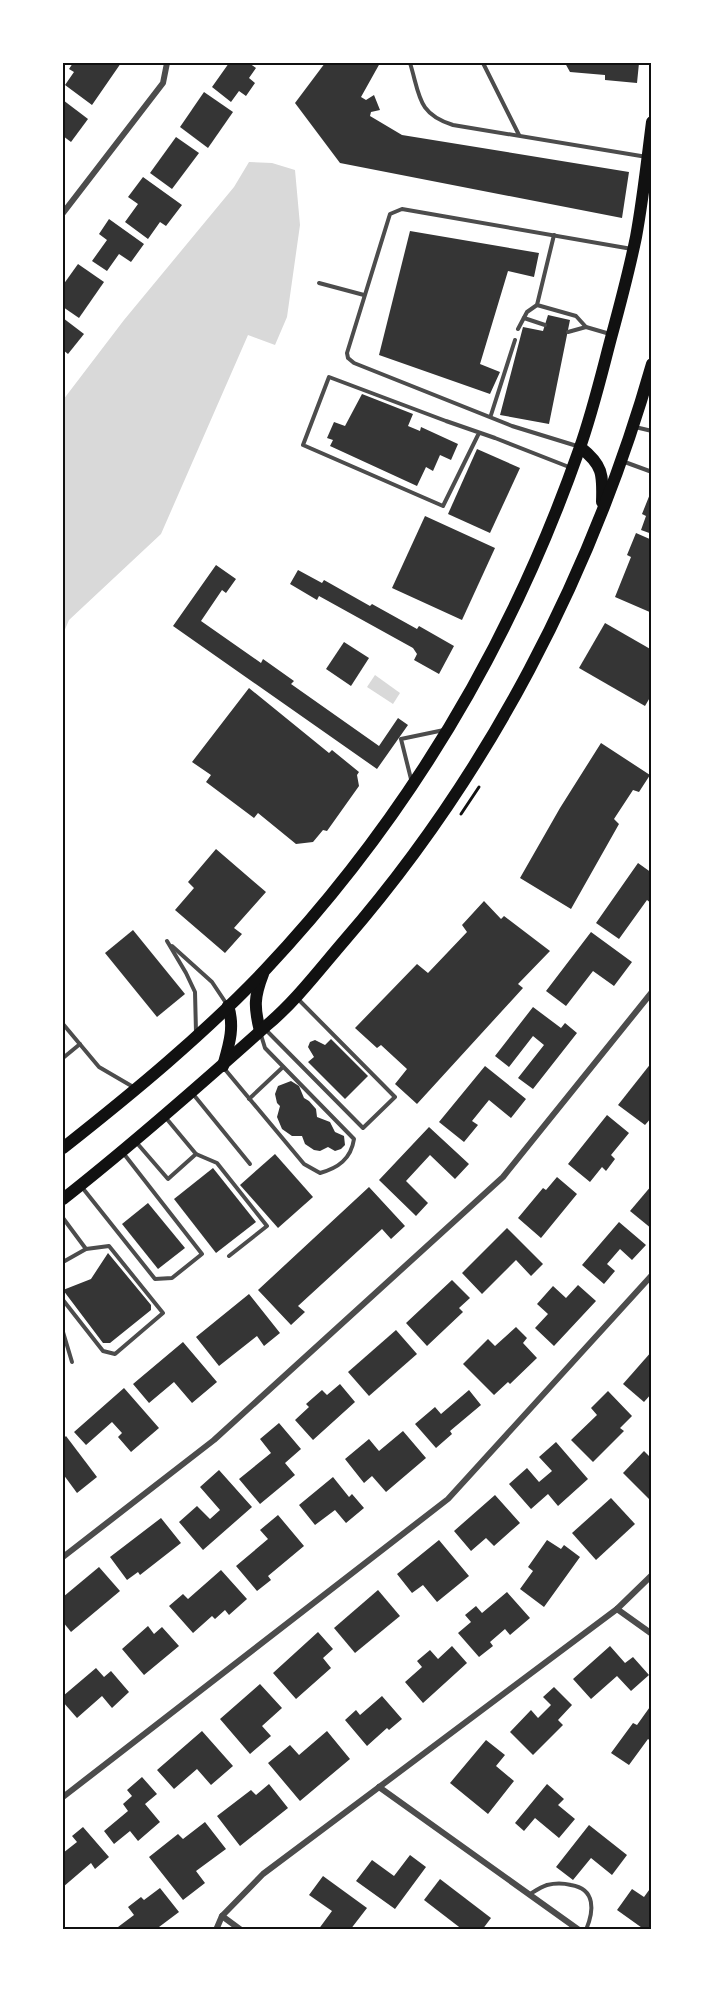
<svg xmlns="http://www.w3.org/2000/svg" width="715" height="1993" font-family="Montserrat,sans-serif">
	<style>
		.water { fill: #d9d9d9 }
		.building { fill: #353535 }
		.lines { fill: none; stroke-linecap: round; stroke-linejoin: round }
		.path { stroke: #111; stroke-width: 3 }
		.service { stroke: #4c4c4c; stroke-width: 4 }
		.minor { stroke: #4c4c4c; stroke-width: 6 }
		.primary { stroke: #111; stroke-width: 12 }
		.neatline { fill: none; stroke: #111; stroke-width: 2 }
	</style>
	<rect width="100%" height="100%" fill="#fff"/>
	<g class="water">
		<polygon points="249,162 272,163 295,170 300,225 287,317 275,345 248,335 161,534 69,620 63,634 63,400 124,320 234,187"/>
		<polygon points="375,675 400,693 393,704 367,687"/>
	</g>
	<g class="building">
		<polygon points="73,63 121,63 92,105 65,85 74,72 69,69"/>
		<polygon points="229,63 249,63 256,68 249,78 255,83 246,96 239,91 231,102 212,87"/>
		<polygon points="325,63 380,63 361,97 366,100 374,95 380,110 371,112 370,116 402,135 629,172 622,218 340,163 295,103"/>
		<polygon points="565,63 639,63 637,83 605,80 605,75 570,72"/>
		<polygon points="204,92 233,112 208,148 180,127"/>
		<polygon points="63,100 88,119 71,142 63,136"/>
		<polygon points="176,137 199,153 172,189 150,173"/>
		<polygon points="143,177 182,205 166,226 160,222 148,239 125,222 138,204 128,197"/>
		<polygon points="109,219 144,244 131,262 119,254 107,271 92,261 107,240 99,234"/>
		<polygon points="410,231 539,253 534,277 508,271 480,364 500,372 490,394 379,355"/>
		<polygon points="78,264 104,282 79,318 63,307 63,285"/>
		<polygon points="548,315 570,320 549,424 500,415 523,327 543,331"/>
		<polygon points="63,318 84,334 68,354 63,350"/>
		<polygon points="362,394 413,414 408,426 420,431 421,427 458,444 451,460 440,455 433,471 426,467 417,486 330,446 333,440 327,438 334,422 345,426"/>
		<polygon points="477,449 520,468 490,533 448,514"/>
		<polygon points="652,489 652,534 641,530 646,516 642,514"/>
		<polygon points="425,516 495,548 462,620 392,588"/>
		<polygon points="636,533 652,540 652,613 615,597 631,557 627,555"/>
		<polygon points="216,565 236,579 226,593 222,590 201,621 261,663 263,659 294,681 291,684 379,746 398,718 408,725 377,769 173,626"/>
		<polygon points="298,570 322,583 324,580 370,606 372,604 417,629 419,626 454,646 439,674 414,660 417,654 413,648 319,596 317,600 290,584"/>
		<polygon points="605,623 652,650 652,694 645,706 579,668"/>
		<polygon points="344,642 369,658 351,686 326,669"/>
		<polygon points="249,688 329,753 332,750 359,772 357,775 359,786 327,831 323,830 313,842 296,844 258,813 254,818 206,782 211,775 192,762"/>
		<polygon points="601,743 650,775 639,792 633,790 614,819 619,824 571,909 520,878 560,808"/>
		<polygon points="216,849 266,892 234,928 242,934 225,953 175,910 194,888 188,882"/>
		<polygon points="638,863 652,873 652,904 647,900 619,939 596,923"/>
		<polygon points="484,901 501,919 504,916 550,951 518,984 523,988 417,1104 395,1084 407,1069 381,1045 377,1048 355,1028 417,964 428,973 467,932 462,925"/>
		<polygon points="133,930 185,994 157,1017 105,953"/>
		<polygon points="591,932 632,962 614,986 593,971 566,1006 546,991"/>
		<polygon points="533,1007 561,1028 565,1023 577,1033 533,1089 518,1078 544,1045 533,1036 509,1067 495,1056"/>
		<polygon points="331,1039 368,1076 345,1099 308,1062 314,1057 308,1047 310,1042 315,1040 325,1045"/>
		<polygon points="652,1062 652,1117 645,1125 618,1105"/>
		<polygon points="485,1066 526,1099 511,1118 489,1100 472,1121 478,1125 464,1142 439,1122"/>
		<polygon points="291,1081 299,1086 304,1098 309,1101 316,1109 317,1117 330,1122 335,1132 344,1136 345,1145 341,1149 335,1151 328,1147 320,1151 314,1150 305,1144 302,1136 292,1136 282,1129 277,1117 280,1106 277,1103 275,1094 278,1086"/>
		<polygon points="607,1115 629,1133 611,1155 615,1159 606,1171 602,1167 590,1182 568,1164"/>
		<polygon points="429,1127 469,1164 455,1179 430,1155 406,1181 428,1203 416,1216 379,1180"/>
		<polygon points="275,1154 313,1197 278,1228 240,1185"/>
		<polygon points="213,1168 256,1222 216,1253 174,1199"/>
		<polygon points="557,1177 577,1194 541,1238 518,1218 543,1188 546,1190"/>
		<polygon points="652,1185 652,1229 630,1211"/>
		<polygon points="369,1187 405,1226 391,1239 382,1229 298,1306 305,1312 291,1325 258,1290"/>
		<polygon points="148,1203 185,1248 158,1269 122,1224"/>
		<polygon points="619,1222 646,1245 632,1260 620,1249 607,1264 615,1271 604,1284 582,1265"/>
		<polygon points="507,1228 543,1264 531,1276 516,1260 482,1294 462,1273"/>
		<polygon points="108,1253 151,1305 151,1310 110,1343 103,1343 63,1290 91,1279"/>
		<polygon points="452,1280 470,1298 459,1308 463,1312 427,1346 406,1323"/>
		<polygon points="578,1285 596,1301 554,1346 535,1328 548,1314 537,1304 553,1286 566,1298"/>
		<polygon points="249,1294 280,1333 264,1346 257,1336 219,1366 196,1337"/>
		<polygon points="516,1327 527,1338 523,1343 537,1358 510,1384 508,1382 494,1395 463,1364 488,1339 495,1346"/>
		<polygon points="396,1330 417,1354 369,1396 348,1372"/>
		<polygon points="183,1342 217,1382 192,1403 174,1382 149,1403 133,1384"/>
		<polygon points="652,1351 652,1393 644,1402 623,1384"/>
		<polygon points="340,1384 355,1402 313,1440 295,1420 309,1407 306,1404 322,1390 327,1395"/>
		<polygon points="124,1388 159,1428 131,1452 118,1437 122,1433 112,1422 86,1445 74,1432"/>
		<polygon points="469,1390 481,1405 450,1431 452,1434 436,1448 415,1424 435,1407 441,1414"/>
		<polygon points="608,1391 632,1416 620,1428 624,1431 593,1462 571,1440 597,1415 591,1408"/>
		<polygon points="279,1423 301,1449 285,1463 295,1475 260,1504 239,1479 271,1453 260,1439"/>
		<polygon points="403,1431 426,1458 386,1492 372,1476 364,1483 345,1459 369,1439 379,1451"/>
		<polygon points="66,1436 97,1477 77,1493 63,1474 63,1439"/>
		<polygon points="556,1442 588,1479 558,1506 548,1494 531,1509 509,1484 527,1468 539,1482 552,1471 539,1457"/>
		<polygon points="644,1451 652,1459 652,1502 623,1473"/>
		<polygon points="219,1470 252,1507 203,1550 179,1522 197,1506 210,1519 220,1510 200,1487"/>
		<polygon points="333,1477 349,1497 352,1494 364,1508 346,1523 335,1510 315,1525 299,1505"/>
		<polygon points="495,1495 520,1523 494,1546 486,1538 471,1551 454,1531"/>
		<polygon points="611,1498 635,1524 596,1560 572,1533"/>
		<polygon points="278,1515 304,1546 268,1576 271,1580 257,1591 236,1566 268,1539 260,1530"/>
		<polygon points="161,1518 181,1543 140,1575 138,1572 127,1580 110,1557"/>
		<polygon points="439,1540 469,1576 437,1602 423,1585 412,1593 397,1574"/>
		<polygon points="547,1540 561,1549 564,1545 580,1557 544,1607 520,1589 533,1571 528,1567"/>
		<polygon points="99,1567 120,1591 71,1632 63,1622 63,1597"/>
		<polygon points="221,1570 247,1599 229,1615 225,1610 215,1619 212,1616 193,1633 169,1606 183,1594 188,1599"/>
		<polygon points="378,1590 400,1616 355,1653 334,1628"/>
		<polygon points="507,1592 530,1618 510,1635 505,1629 490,1642 493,1646 479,1657 458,1633 471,1622 465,1615 476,1606 482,1613"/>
		<polygon points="148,1626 154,1634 162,1627 179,1646 144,1675 122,1649"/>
		<polygon points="318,1632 333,1649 323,1658 331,1668 296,1699 273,1673"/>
		<polygon points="452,1646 467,1663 423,1703 405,1682 422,1667 417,1661 430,1650 438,1659"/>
		<polygon points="610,1646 625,1663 633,1657 649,1675 631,1691 617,1676 591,1699 573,1679"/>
		<polygon points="96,1668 104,1677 111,1671 129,1692 112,1708 102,1696 77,1718 63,1702 63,1696"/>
		<polygon points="260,1684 282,1708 262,1726 271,1736 250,1754 220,1719"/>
		<polygon points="554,1687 572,1705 558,1720 563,1725 533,1755 510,1732 531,1710 538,1718 551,1705 543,1697"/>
		<polygon points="382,1696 402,1719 389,1730 387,1728 367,1746 345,1720 356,1710 360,1715"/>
		<polygon points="652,1704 652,1742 648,1739 629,1765 611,1753 633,1723 637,1725"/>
		<polygon points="202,1731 233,1766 211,1785 197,1769 174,1789 157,1770"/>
		<polygon points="327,1731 350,1759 300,1801 268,1763 290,1745 299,1755"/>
		<polygon points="486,1740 505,1755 496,1766 514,1781 488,1814 450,1783"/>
		<polygon points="142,1777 157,1794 145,1804 160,1822 138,1841 130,1831 114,1844 104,1831 128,1811 123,1804 132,1796 127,1790"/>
		<polygon points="269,1784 288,1808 240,1846 217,1816 251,1790 256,1795"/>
		<polygon points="547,1784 564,1799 558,1805 575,1819 559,1838 535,1818 524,1831 515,1823"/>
		<polygon points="205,1822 226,1849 196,1871 205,1883 183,1900 149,1857 178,1834 183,1839"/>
		<polygon points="589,1825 627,1855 612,1875 591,1858 573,1880 556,1867"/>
		<polygon points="83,1827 109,1857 95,1869 91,1863 63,1887 63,1853 77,1842 72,1836"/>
		<polygon points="410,1855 426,1867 395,1909 356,1881 372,1860 394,1876"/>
		<polygon points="323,1876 367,1908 350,1930 318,1930 332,1911 309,1895"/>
		<polygon points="440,1879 491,1918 482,1930 463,1930 424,1900"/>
		<polygon points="652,1886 652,1930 645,1930 617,1910 632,1889 644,1897"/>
		<polygon points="160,1888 179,1912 155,1930 121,1930 118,1927 134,1915 128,1907 141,1897 144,1900"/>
	</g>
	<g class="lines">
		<polyline class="path" points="461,814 479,787"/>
		<g class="service">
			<path d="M410,63C420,95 417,114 453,125L647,157"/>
			<polyline points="483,63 519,135"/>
			<polyline points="319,283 364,295"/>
			<polyline points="537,305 576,316 586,327 610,334"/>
			<polyline points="524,318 545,325"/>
			<polyline points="518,329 527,312 537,305 554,235"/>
			<polyline points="568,332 586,327"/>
			<polyline points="491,415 515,340"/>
			<polyline points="635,427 652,431"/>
			<polyline points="479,433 443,506 303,445 329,377 446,421 495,438 569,467"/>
			<polyline points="577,446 512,426 354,363 348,358 347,353 390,214 402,209 632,249"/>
			<polyline points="622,461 652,472"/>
			<polyline points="411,779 401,739 444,730"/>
			<polyline points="167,941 186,973 195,992 196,1032"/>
			<polyline points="172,946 212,982 226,1003"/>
			<polyline points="63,1024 99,1067 135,1088"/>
			<polyline points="265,1029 363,1128 395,1097 297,998"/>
			<polyline points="63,1058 80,1044"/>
			<path d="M223,1067L304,1164L320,1173C338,1168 351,1159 354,1139L265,1048L261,1035"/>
			<polyline points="193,1094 250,1164"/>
			<polyline points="249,1099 283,1067"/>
			<polyline points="136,1142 168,1179 196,1154 166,1118"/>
			<polyline points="196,1154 217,1163 267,1226 229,1256"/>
			<polyline points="81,1186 155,1279 172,1278 202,1254 124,1154"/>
			<polyline points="63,1218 86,1249 63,1262"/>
			<polyline points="63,1300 103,1351 115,1354 163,1313 109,1246 86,1249"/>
			<polyline points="63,1332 72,1362"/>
			<path d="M530,1894C535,1891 541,1887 547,1885C555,1883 563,1883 571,1885C596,1889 594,1911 586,1930"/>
		</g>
		<g class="minor">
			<polyline points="63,213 163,83 167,63"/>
			<polyline points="63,1557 214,1440 503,1177 652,992"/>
			<polyline points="617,1609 652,1634"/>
			<polyline points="379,1787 579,1930"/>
			<polyline points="63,1797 448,1499 652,1275"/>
			<polyline points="222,1916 241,1930"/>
			<polyline points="216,1930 222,1916 263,1874 617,1609 652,1575"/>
		</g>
		<g class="primary">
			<path d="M580,447C603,465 603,474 602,502"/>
			<path d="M260,1031C254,1007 254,997 263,974"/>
			<path d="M223,1066C229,1045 235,1027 228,1006"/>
			<path d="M63,1148C134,1092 203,1035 265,970C406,820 511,644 579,450C592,414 601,376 611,338C620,305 629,271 636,237C643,199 647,161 652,122"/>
			<path d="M63,1199C133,1144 200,1085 266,1026C295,1002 319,970 344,941C488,775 592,575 652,364"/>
		</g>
	</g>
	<rect width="715" height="1993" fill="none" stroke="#ffffff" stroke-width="129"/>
	<rect x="64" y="64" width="586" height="1864" class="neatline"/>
</svg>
